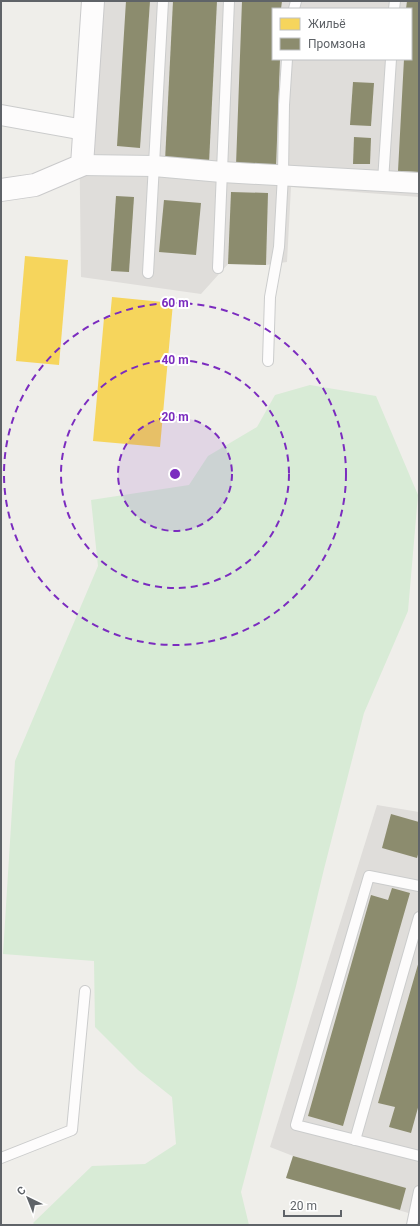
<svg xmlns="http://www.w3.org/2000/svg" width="420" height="1226" font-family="Roboto,sans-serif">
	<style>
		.industrial { fill: #dfddda; fill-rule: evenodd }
		.green { fill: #d8ebd6 }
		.homes { fill: #f6d55c }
		.industry { fill: #8c8c6e }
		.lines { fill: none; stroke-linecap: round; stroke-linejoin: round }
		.lane-casing { stroke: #cbcccc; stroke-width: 12 }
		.street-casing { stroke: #cbcccc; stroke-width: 22 }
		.secondary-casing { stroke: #cacacb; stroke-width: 24 }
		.lane { stroke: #fdfcfc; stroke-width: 10 }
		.street { stroke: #fdfcfc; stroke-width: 20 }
		.secondary { stroke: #fdfcfc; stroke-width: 22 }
		.ring { fill: none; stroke: #7b2cbf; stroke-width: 2; stroke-dasharray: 7 5 }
		.centre { fill: #7b2cbf; stroke: #fff; stroke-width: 2 }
		.ring-label { font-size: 12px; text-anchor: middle; font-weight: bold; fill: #7b2cbf; stroke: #fff; stroke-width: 4; stroke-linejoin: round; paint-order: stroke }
	</style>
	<rect width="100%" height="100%" fill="#efeeea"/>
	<g class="industrial">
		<path d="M86,1H419V197L291,187L287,262L266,265L228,264L201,294L81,277L79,117ZM273,9H411V59H273Z"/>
		<polygon points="377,805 419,812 419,1216 286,1178 293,1156 270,1147"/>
	</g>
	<polygon class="green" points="310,385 376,396 418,495 408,611 364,713 324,869 296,986 241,1192 249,1225 35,1225 33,1223 92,1166 145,1164 176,1144 172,1097 138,1070 95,1027 94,961 3,954 15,761 98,566 91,500 189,485 208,456 257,427 275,395"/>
	<g class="homes">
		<polygon points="25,256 68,260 59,365 16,361"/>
		<polygon points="112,297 173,303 160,447 93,441 104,318 110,318"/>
	</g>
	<g class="industry">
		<polygon points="126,1 150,1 140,148 117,146"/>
		<polygon points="173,1 217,1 209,163 165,161"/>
		<polygon points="242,1 282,1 281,9 273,9 273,59 280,59 276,167 236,165"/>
		<polygon points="407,1 419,1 419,172 398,171 404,59 411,59 411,9 406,9"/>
		<polygon points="353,82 374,83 371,126 350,125"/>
		<polygon points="354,137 371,138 370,164 353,164"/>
		<polygon points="231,192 268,193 266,265 228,264"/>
		<polygon points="116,196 134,197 129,272 111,271"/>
		<polygon points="164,200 201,203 196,255 159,252"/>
		<polygon points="391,814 419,822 419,851 417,858 382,848"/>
		<polygon points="392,888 410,893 343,1126 308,1116 371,895 388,900"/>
		<polygon points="419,961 419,1104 411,1133 389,1127 395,1107 378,1103"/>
		<polygon points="293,1156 406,1188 400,1210 286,1178"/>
	</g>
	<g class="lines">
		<g class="lane-casing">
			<g id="lane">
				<polyline points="294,9 296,1"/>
				<polyline points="394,9 395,1"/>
				<polyline points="383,181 391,59"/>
				<polyline points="218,268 229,1"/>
				<polyline points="148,273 163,1"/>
				<polyline points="268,361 270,297 279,247 283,175 284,105 287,59"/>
				<polyline points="419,886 369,876 296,1125 419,1156"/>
				<polyline points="355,1140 419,917"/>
				<polyline points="1,1158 72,1130 85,991"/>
				<polyline points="412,1225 419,1191"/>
			</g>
		</g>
		<g class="street-casing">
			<g id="street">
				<polyline points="1,115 84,130"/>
				<polyline points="82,165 154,166 222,172 419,183"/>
			</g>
		</g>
		<g class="secondary-casing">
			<polyline id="secondary" points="1,190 35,185 82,165 93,1"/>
		</g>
		<use href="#lane" class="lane"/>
		<use href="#street" class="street"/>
		<use href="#secondary" class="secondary"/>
	</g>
	<circle cx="175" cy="474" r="57" fill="#7b2cbf" fill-opacity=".12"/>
	<g class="ring">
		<circle cx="175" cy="474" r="57"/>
		<circle cx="175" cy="474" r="114"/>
		<circle cx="175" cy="474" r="171"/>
	</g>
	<circle cx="175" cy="474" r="6" class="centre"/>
	<g class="ring-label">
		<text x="175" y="307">60 m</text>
		<text x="175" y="364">40 m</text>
		<text x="175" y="421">20 m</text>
	</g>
	<rect width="420" height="1226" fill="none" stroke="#5f6368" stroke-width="4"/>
	<rect x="272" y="8" width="140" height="52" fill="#ffffff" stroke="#bfc1c3"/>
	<rect x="280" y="18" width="20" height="12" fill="#f6d55c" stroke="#bfc1c3"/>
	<text x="308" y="28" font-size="12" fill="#5f6368">Жильё</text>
	<rect x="280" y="38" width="20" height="12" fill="#8c8c6e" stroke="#bfc1c3"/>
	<text x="308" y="48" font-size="12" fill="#5f6368">Промзона</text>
	<g transform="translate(28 1198) rotate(317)" stroke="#ffffff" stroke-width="3" paint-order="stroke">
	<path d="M0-3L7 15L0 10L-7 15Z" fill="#5f6368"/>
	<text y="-6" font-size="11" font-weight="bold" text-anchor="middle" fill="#5f6368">С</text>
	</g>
	<path d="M284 1210v6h57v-6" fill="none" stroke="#5f6368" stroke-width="2"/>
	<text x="290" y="1210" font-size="12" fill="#5f6368" stroke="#ffffff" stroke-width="3" paint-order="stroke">20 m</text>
</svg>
